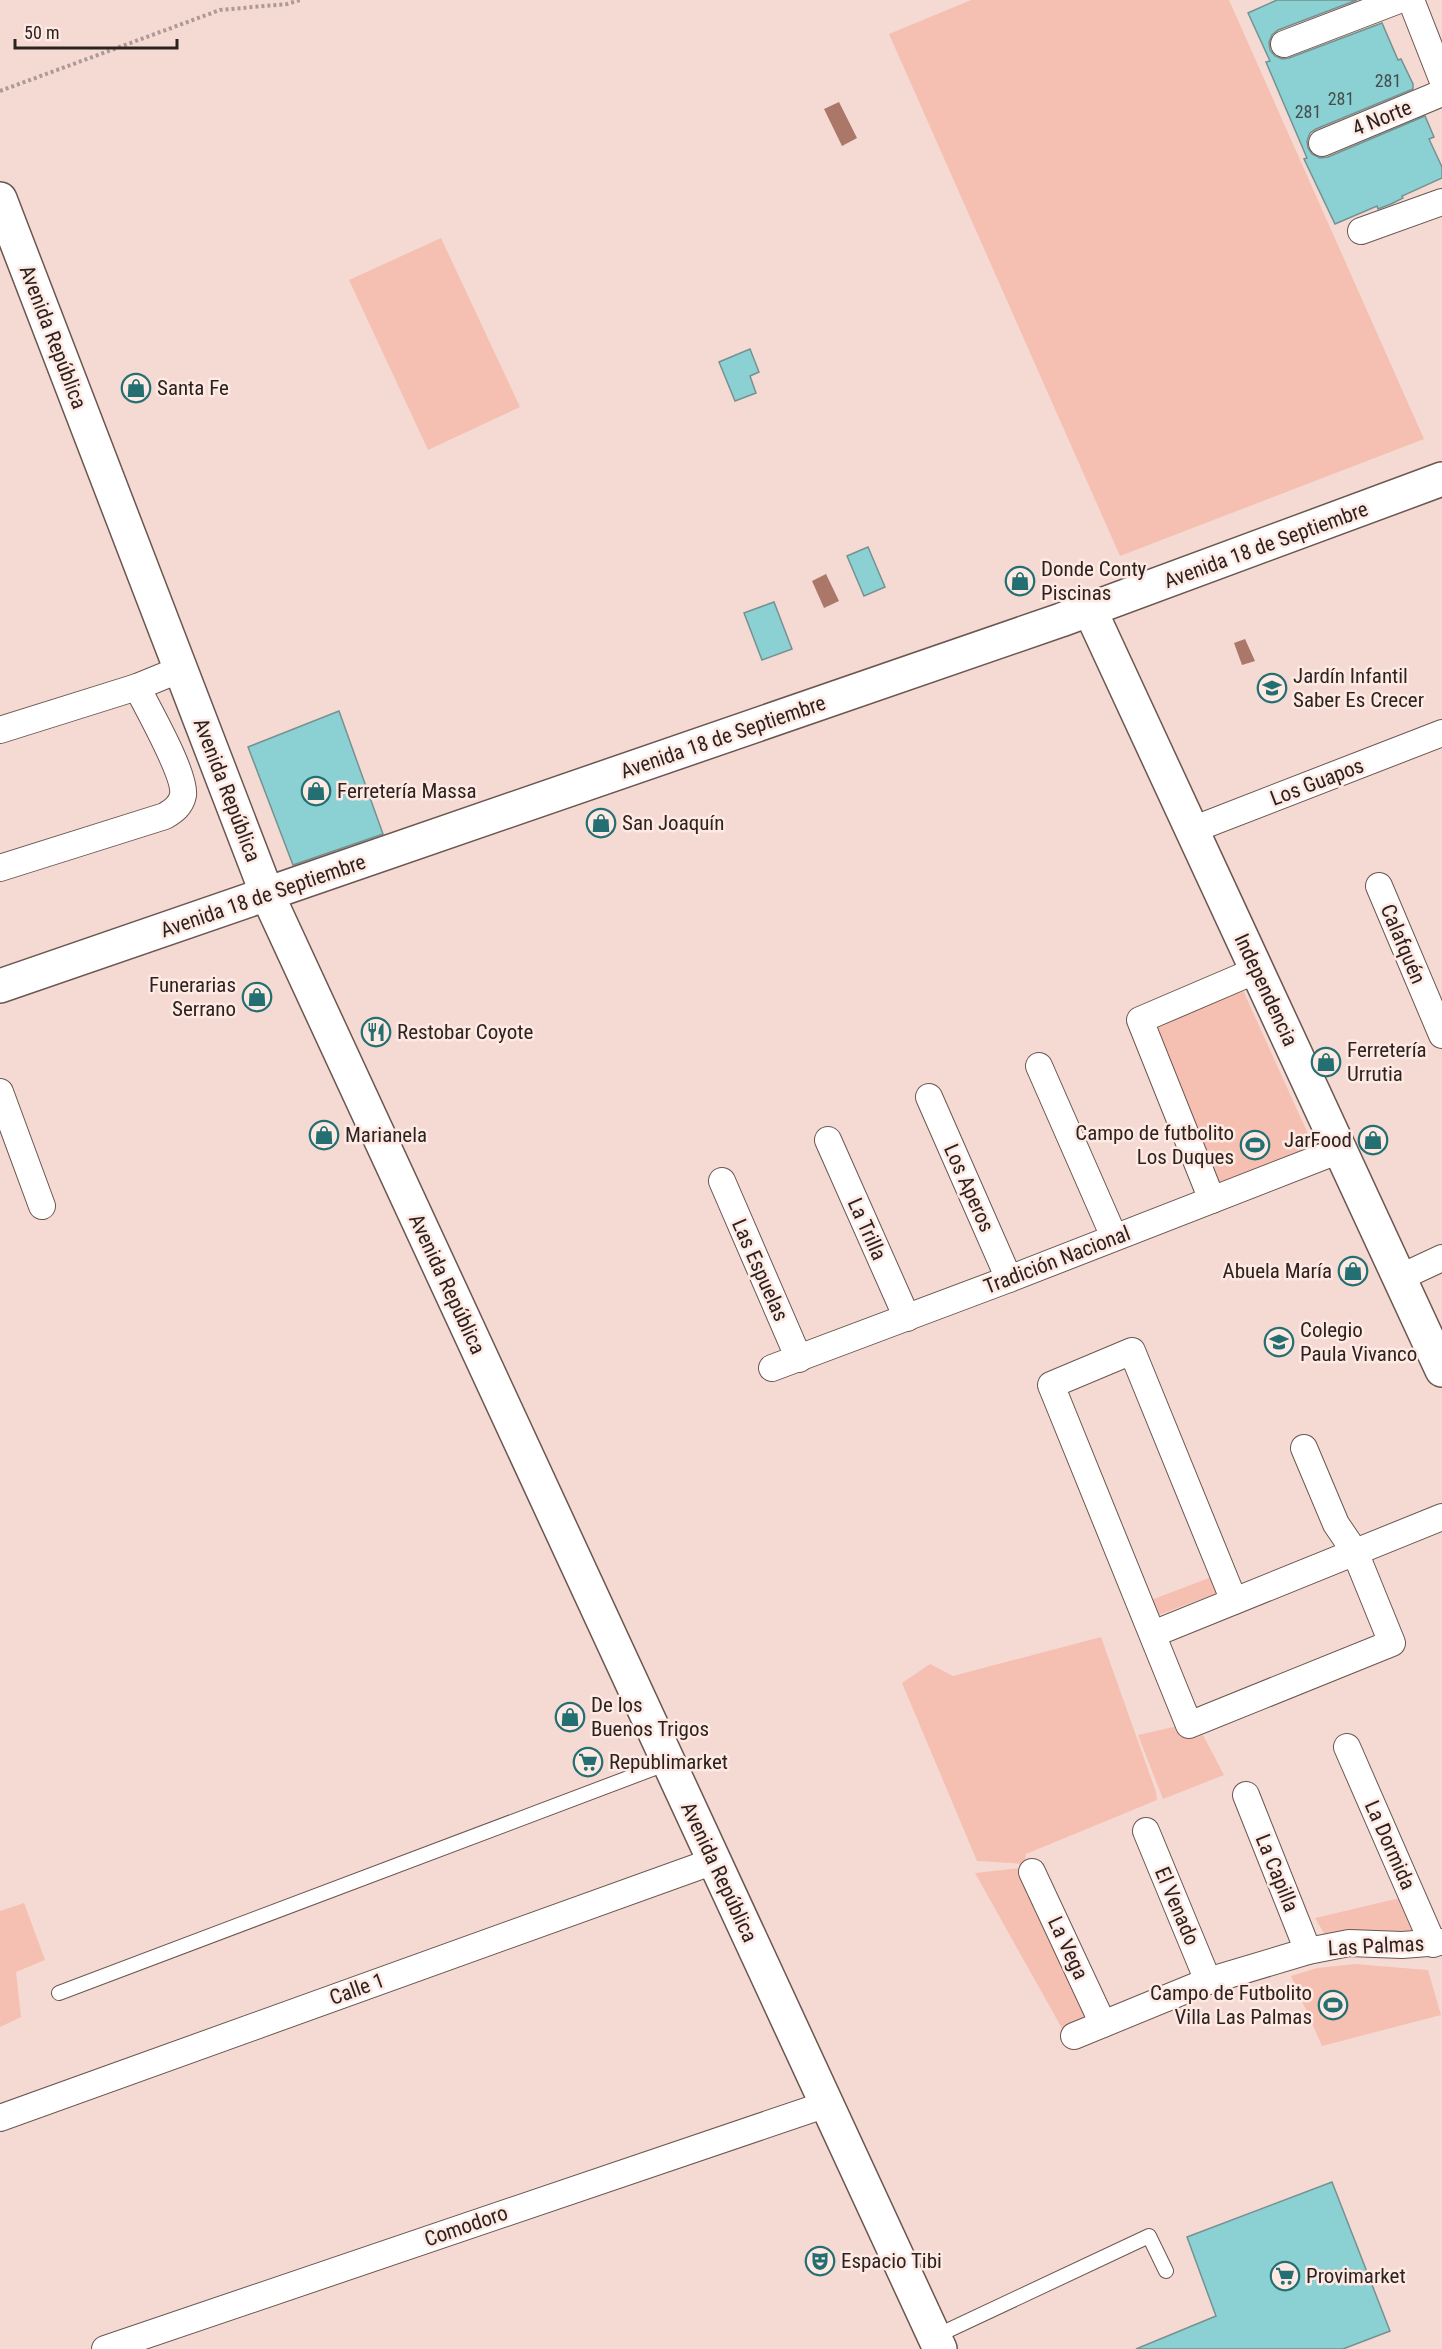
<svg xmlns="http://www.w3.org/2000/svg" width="1442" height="2349" font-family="'Roboto Condensed',sans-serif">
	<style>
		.green { fill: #f5c0b2 }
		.water { fill: #ab7769 }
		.building { fill: #8bd1d3; stroke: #769191; stroke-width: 1.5 }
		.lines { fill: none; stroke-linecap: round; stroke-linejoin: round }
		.lane-casing { stroke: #6c5650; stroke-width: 16 }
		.street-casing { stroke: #6c5650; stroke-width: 28 }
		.secondary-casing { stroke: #6c5650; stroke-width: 36 }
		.primary-casing { stroke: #6c5650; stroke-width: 36 }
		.path { stroke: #ae9a94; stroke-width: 4; stroke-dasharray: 3 3; stroke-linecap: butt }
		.lane { stroke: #fff; stroke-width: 14 }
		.street { stroke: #fff; stroke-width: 26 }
		.secondary { stroke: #fff; stroke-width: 33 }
		.primary { stroke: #fff; stroke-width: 33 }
		.labels { text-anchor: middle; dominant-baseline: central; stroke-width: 5; stroke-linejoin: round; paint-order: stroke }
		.number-label { font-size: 18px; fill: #444e4e }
		.street-label { font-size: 21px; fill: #2c2321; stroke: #fee9e3 }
		.poi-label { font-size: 21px; fill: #2c2321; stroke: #fee9e3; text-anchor: start }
	</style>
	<rect width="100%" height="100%" fill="#f4dad3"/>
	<g class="green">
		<polygon points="971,0 1229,0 1424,439 1120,556 889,34"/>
		<polygon points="441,238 520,407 428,450 349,280"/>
		<polygon points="1241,986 1314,1147 1216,1191 1146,1026"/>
		<polygon points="1214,1576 1220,1592 1153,1617 1146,1602"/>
		<polygon points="1101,1637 1156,1792 1157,1800 1026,1854 1025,1864 977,1861 902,1683 930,1664 953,1676"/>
		<polygon points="1191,1723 1196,1738 1203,1735 1224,1775 1163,1799 1138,1735"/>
		<polygon points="1029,1867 1096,2017 1064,2032 975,1873"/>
		<polygon points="1400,1898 1416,1932 1328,1940 1315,1918"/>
		<polygon points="24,1903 45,1960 16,1972 21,2017 0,2027 0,1911"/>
		<polygon points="1355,1964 1428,1970 1441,2015 1322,2046 1291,1976 1317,1968"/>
	</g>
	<g class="water">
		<polygon points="839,102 857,138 842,146 824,109"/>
		<polygon points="826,574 839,601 824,608 812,581"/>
		<polygon points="1245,639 1255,661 1242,665 1234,643"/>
	</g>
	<g class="building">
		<polygon points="1277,0 1357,0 1278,30 1272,35 1269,42 1270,50 1275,56 1282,59 1289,58 1382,23 1398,60 1401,59 1413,84 1413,89 1316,129 1310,133 1307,141 1308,148 1312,154 1320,158 1328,157 1425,116 1434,137 1429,139 1442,167 1442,178 1402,196 1403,198 1391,204 1378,209 1377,206 1335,224 1304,159 1307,158 1266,62 1270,61 1248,13"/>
		<polygon points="750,349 759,372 750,376 756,393 735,401 719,362"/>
		<polygon points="868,547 885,587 864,596 847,556"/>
		<polygon points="774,602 792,649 762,660 744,613"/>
		<polygon points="339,711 383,834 293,865 248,747"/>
		<polygon points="1332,2182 1390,2331 1343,2349 1136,2349 1216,2316 1187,2237"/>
	</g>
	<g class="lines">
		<g class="lane-casing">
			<g id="lane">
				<polyline points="59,1993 668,1763"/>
				<polyline points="934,2337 1149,2236 1166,2271"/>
			</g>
		</g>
		<g class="street-casing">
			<g id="street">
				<polyline points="1411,0 1442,79"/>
				<polyline points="1284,44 1399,0"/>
				<polyline points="1322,143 1442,93"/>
				<polyline points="1361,231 1442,202"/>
				<polyline points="0,730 137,687 181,669"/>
				<polyline points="1192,830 1442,733"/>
				<path d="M0,868L165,816C173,811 181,806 183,795C186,775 148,709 137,687"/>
				<polyline points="1379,886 1442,1035"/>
				<polyline points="1039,1066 1114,1237"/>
				<polyline points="0,1092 42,1206"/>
				<polyline points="929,1097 1009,1279"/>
				<polyline points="828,1140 907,1318"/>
				<polyline points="722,1181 799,1359"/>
				<polyline points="1212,1200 1140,1020 1257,970"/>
				<polyline points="1399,1278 1442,1258"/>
				<polyline points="772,1368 1009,1279 1340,1150"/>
				<polyline points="1234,1601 1132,1351 1051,1385 1189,1725 1392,1643 1355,1552 1336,1524 1304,1448"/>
				<polyline points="1153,1634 1442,1517"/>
				<polyline points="1347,1747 1433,1944"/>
				<polyline points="1246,1795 1308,1951"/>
				<polyline points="1146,1831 1208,1981"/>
				<polyline points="1032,1872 1103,2024"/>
				<polyline points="1074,2036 1208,1981 1308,1951 1349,1943 1402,1945 1442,1942"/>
				<polyline points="0,2118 714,1861"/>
				<polyline points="105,2349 827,2104"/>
			</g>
		</g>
		<g class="secondary-casing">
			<g id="secondary">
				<polyline points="0,199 267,894 940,2349"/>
				<polyline points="1090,610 1442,1370"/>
			</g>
		</g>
		<g class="primary-casing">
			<polyline id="primary" points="0,986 1061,620 1442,479"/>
		</g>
		<polyline class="path" points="0,91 220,10 287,4 300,0"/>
		<use href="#lane" class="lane"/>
		<use href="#street" class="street"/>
		<use href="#secondary" class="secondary"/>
		<use href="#primary" class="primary"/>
	</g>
	<defs>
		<g id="shop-ring" transform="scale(1.5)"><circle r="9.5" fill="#fee9e3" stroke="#246f72" stroke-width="1.5"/><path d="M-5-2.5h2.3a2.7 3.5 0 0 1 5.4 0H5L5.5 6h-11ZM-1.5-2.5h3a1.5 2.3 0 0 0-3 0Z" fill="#246f72"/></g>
		<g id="school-ring" transform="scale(1.5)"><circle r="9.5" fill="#fee9e3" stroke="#246f72" stroke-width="1.5"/><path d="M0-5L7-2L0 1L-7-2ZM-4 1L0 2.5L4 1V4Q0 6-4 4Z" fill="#246f72"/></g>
		<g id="restaurant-ring" transform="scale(1.5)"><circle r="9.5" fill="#fee9e3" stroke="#246f72" stroke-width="1.5"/><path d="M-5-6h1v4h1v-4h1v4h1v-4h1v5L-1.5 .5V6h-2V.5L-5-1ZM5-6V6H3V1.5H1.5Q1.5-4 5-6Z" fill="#246f72"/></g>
		<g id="stadium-ring" transform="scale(1.5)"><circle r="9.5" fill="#fee9e3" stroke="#246f72" stroke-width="1.5"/><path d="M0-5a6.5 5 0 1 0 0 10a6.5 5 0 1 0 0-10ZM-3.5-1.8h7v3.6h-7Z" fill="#246f72"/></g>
		<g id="supermarket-ring" transform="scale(1.5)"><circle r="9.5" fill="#fee9e3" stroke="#246f72" stroke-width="1.5"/><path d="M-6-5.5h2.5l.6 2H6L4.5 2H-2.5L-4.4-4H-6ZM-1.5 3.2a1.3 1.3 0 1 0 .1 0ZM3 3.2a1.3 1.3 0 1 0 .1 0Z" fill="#246f72"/></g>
		<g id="theatre-ring" transform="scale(1.5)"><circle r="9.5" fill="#fee9e3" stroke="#246f72" stroke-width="1.5"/><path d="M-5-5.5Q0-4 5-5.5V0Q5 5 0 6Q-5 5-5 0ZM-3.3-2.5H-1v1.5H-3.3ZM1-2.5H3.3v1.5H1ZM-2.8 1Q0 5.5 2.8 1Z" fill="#246f72"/></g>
	</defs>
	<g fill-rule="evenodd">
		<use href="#shop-ring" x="136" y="388"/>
		<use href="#shop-ring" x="1020" y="581"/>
		<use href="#school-ring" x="1272" y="688"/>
		<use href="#shop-ring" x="316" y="791"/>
		<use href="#shop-ring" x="601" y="823"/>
		<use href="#shop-ring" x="257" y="997"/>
		<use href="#restaurant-ring" x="376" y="1032"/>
		<use href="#shop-ring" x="1326" y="1062"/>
		<use href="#shop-ring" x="324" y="1135"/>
		<use href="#shop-ring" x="1373" y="1140"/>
		<use href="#stadium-ring" x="1255" y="1145"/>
		<use href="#shop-ring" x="1353" y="1271"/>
		<use href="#school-ring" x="1279" y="1342"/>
		<use href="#shop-ring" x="570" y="1717"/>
		<use href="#supermarket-ring" x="588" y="1762"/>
		<use href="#stadium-ring" x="1333" y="2005"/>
		<use href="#theatre-ring" x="820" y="2261"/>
		<use href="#supermarket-ring" x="1285" y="2276"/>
	</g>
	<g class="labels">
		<g class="number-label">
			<text x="1388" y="80">281</text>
			<text x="1341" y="98">281</text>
			<text x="1308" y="111">281</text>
		</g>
		<g class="street-label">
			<text transform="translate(1382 118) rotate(-22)">4 Norte</text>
			<text transform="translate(53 337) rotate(69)">Avenida República</text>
			<text transform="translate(1266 545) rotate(-20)">Avenida 18 de Septiembre</text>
			<text transform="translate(723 737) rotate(-19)">Avenida 18 de Septiembre</text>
			<text transform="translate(1317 782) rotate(-21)">Los Guapos</text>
			<text transform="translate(227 790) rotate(69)">Avenida República</text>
			<text transform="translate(263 896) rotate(-19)">Avenida 18 de Septiembre</text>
			<text transform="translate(1403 944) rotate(67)">Calafquén</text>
			<text transform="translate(1266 990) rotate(65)">Independencia</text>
			<text transform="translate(969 1188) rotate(66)">Los Aperos</text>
			<text transform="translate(867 1229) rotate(66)">La Trilla</text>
			<text transform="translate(1057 1260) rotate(-21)">Tradición Nacional</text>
			<text transform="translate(760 1270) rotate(66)">Las Espuelas</text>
			<text transform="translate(447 1284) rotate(65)">Avenida República</text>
			<text transform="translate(1390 1845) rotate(66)">La Dormida</text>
			<text transform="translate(719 1872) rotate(65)">Avenida República</text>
			<text transform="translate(1277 1873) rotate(68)">La Capilla</text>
			<text transform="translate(1177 1906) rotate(67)">El Venado</text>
			<text transform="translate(1376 1946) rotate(-3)">Las Palmas</text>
			<text transform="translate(1068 1948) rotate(65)">La Vega</text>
			<text transform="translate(357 1989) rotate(-20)">Calle 1</text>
			<text transform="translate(466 2226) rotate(-19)">Comodoro</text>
		</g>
		<g class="poi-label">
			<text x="157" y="388">Santa Fe</text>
			<text x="1041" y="569">Donde Conty<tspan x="1041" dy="24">Piscinas</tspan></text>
			<text x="1293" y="676">Jardín Infantil<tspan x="1293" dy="24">Saber Es Crecer</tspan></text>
			<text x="337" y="791">Ferretería Massa</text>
			<text x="622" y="823">San Joaquín</text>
			<text x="236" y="985" text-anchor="end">Funerarias<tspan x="236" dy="24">Serrano</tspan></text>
			<text x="397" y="1032">Restobar Coyote</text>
			<text x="1347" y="1050">Ferretería<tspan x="1347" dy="24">Urrutia</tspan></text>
			<text x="1234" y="1133" text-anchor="end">Campo de futbolito<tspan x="1234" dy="24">Los Duques</tspan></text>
			<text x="345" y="1135">Marianela</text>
			<text x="1352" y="1140" text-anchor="end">JarFood</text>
			<text x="1332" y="1271" text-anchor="end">Abuela María</text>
			<text x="1300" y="1330">Colegio<tspan x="1300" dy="24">Paula Vivanco</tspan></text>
			<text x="591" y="1705">De los<tspan x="591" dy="24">Buenos Trigos</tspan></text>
			<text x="609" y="1762">Republimarket</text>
			<text x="1312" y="1993" text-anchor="end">Campo de Futbolito<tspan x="1312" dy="24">Villa Las Palmas</tspan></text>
			<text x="841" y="2261">Espacio Tibi</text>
			<text x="1306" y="2276">Provimarket</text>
		</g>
	</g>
	<path d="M15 39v9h162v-9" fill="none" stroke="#2c2321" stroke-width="3"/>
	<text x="24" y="39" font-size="18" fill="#2c2321" stroke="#fee9e3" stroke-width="4.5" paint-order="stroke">50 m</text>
</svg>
